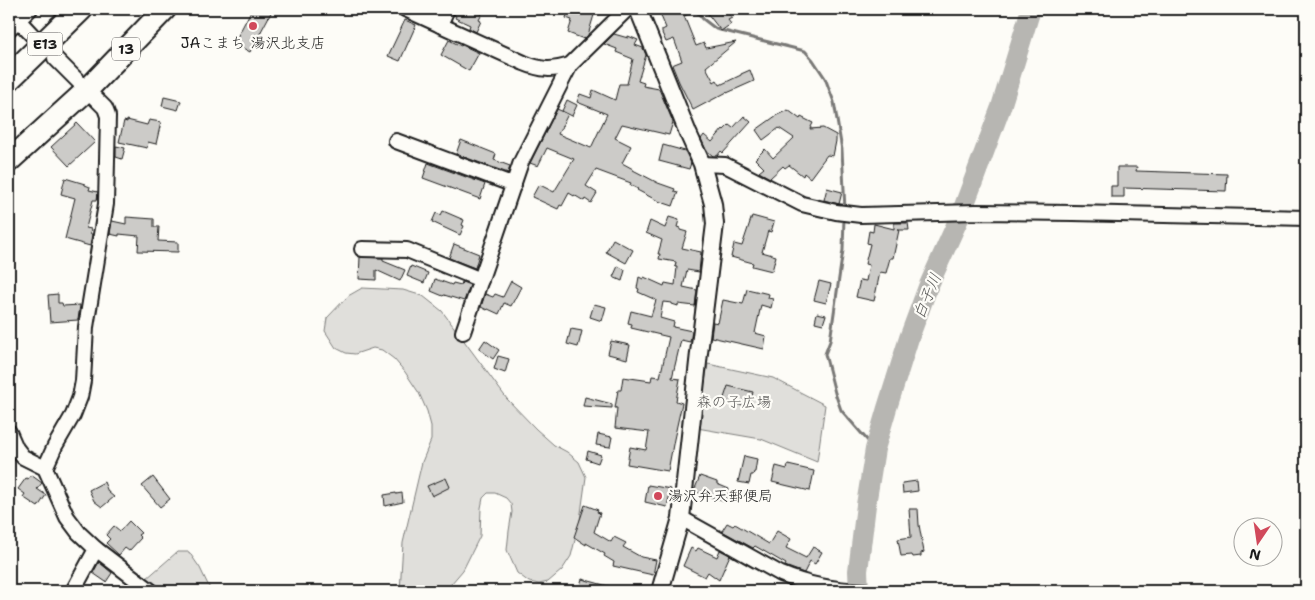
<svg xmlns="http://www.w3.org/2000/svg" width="1315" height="600" font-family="'Shantell Sans','Klee One',sans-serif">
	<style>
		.green { fill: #e0dfdb; stroke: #7e7e7c }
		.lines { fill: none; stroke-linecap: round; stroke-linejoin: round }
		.stream { stroke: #797876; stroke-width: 3 }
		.river { stroke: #b7b6b2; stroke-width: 20 }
		.building { fill: #cccbc8; stroke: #1c1c1c }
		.minor-casing { stroke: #1c1c1c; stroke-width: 18 }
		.tertiary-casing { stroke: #1c1c1c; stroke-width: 20 }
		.primary-casing { stroke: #1c1c1c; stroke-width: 25 }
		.motorway-casing { stroke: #1c1c1c; stroke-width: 28 }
		.minor { stroke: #fdfcf7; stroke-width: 14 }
		.tertiary { stroke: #fdfcf7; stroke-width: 16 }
		.primary { stroke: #fdfcf7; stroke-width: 21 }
		.motorway { stroke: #fdfcf7; stroke-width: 24 }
		.poi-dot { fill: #d1495b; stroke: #fdfcf7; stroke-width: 2 }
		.labels { text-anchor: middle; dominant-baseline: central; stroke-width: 4.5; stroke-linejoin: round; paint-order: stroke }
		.shield { fill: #fdfcf7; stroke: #605f5e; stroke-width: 1 }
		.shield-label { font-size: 14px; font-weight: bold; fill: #1c1c1c }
		.poi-label { font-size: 15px; fill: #1c1c1c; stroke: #fdfcf7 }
		.park-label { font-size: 15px; fill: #575655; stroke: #fdfcf7 }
		.water-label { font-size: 16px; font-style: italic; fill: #5a5a58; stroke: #fdfcf7 }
	</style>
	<rect width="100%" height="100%" fill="#fdfcf7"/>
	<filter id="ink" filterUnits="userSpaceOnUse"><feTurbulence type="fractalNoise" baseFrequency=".02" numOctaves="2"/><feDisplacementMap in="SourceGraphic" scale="10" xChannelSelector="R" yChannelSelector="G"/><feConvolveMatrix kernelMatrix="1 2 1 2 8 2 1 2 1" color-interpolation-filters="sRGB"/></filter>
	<g filter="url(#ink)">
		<g class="green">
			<polygon points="362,288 403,290 423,296 442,311 507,399 536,429 554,445 567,452 579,462 586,477 580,520 571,556 562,570 548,582 539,584 529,582 517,573 507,550 509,531 512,512 511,504 506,498 495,493 488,493 483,498 481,508 480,536 463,570 445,591 400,591 403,543 422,462 431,440 431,426 427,411 419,393 405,372 394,359 382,350 373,348 355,354 346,353 336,348 325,331 327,318 348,296"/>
			<polygon points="708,364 773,378 825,405 817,462 761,439 697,428"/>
			<polygon points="177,552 189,552 200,568 211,591 161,591 146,579"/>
		</g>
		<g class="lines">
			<g class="stream">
				<polyline points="695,9 703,19 716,29 805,51 813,60 825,78 834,102 842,150 845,210"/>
				<polyline points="844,217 843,250 830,341 825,354 835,393 841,410 875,449"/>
			</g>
			<polyline class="river" points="859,591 858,571 866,505 875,449 887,408 909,338 928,287 961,214 1001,107 1031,9"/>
		</g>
		<g class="building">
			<polygon points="252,9 273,9 250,52 234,43"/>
			<polygon points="456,9 469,9 482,14 479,20 481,21 476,32 469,28 470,25 455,18 456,16 454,15"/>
			<polygon points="569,9 582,9 582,11 594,15 588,35 584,39 568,33 572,20 566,18"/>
			<polygon points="658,9 701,9 684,16 696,46 704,43 706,48 736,42 706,67 714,82 717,80 720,85 741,75 741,74 750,70 754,81 727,93 727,92 693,110 679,82 672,65 682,61 674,39 666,42 662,33 662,30 666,28"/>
			<polygon points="704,9 716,9 721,14 726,9 732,18 728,20 731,24 721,31"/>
			<polygon points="405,20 416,25 400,61 388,56"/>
			<polygon points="614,34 628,38 628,36 638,40 635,45 643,48 646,55 638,81 644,83 643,86 659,89 673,122 669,135 622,124 615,138 631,146 622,163 633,169 633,170 658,183 675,189 674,191 678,192 673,206 658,201 637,190 638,189 630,185 631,183 596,170 586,186 597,193 591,203 585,199 584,201 574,195 574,196 569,193 562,206 560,205 558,209 532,197 538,186 539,186 540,185 554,192 574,159 547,148 538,166 530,163 557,109 568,114 558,134 591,148 607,114 577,102 580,94 591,98 593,90 615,100 619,84 627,84 633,59 616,52 617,49 604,44"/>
			<polygon points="449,40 461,46 462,45 479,53 469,71 441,55"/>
			<polygon points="164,97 181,101 178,110 162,106"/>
			<polygon points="567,100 577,105 572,116 562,111"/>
			<polygon points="788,110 800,119 801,117 813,123 810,129 823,128 836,135 836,141 833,156 827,155 810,178 804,173 803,176 789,165 785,168 783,166 770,178 759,172 764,168 755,159 765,149 773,158 794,138 779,128 763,140 756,130 777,115"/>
			<polygon points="744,116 751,122 723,153 721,151 717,156 713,156 706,150 701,139 704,135 712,142 723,129 724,130 729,125 733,128"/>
			<polygon points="127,120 147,125 149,120 161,122 156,144 148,142 147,148 119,142 124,121 127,122"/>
			<polygon points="77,123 95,142 69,166 51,147"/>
			<polygon points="461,140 496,154 494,160 510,166 508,173 456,154"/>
			<polygon points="663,145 685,151 691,163 689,169 659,161"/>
			<polygon points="116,146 125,148 122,159 116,157"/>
			<polygon points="428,163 485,184 480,199 423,178"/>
			<polygon points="1117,167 1137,167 1136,171 1227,174 1226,191 1124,188 1124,197 1111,197 1111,186 1117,186"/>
			<polygon points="65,178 85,184 85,185 90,187 89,190 98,192 97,200 93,200 86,228 91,229 90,234 92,234 90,246 65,239 75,198 61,194"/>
			<polygon points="827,188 842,192 839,204 824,200"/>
			<polygon points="443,211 464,220 462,225 464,226 460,235 432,222 436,213 441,215"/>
			<polygon points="752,216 774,222 771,232 768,231 762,252 776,256 772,271 752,266 753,263 731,257 734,244 742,246"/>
			<polygon points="126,217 154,219 154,227 159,227 158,241 178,242 178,252 138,251 139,236 119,234 119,236 110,234 112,221 126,224"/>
			<polygon points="669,217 679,220 677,227 680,228 680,230 687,232 682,248 701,252 699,272 687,270 683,287 697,290 695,306 678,304 678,306 672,304 672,303 663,302 660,318 674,322 673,327 692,331 690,342 681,340 672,378 680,379 676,401 682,403 674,439 668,471 627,464 630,447 646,450 649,432 615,428 617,408 615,408 618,390 621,390 623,377 651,381 652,376 660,377 669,337 631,328 632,324 628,323 631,311 651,316 656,300 638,292 639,289 637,288 639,277 643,279 644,277 664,286 665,283 675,285 677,267 675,267 676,262 659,259 660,254 658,254 662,240 646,233 650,221 665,228"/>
			<polygon points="894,223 908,223 909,230 897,230 899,230 893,258 890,258 886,273 880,272 874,301 856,297 860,280 866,281 869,265 865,264 870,244 867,243 869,231 873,232 874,224 894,229"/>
			<polygon points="613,239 633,250 626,263 606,252"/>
			<polygon points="454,244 479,254 475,268 449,258"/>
			<polygon points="360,257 383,258 383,261 405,270 400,281 376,270 376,280 359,279"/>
			<polygon points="411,266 428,273 424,283 407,276"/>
			<polygon points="618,266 625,270 622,281 613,277"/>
			<polygon points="435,279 452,285 453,283 461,285 462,282 470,285 464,301 444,295 443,296 431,291"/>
			<polygon points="511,281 521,287 511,306 504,303 499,314 488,309 487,310 481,307 485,294 493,297 495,294 503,297"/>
			<polygon points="819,281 831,284 826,303 814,300"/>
			<polygon points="747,289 769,294 768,298 773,299 771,308 761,305 755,333 766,336 764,349 711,337 713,322 718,323 723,300 743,304"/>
			<polygon points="58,294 58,303 62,303 63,306 80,305 78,320 50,322 48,295"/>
			<polygon points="594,304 606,307 602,321 590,317"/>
			<polygon points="817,313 826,315 823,324 815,322"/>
			<polygon points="571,329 582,331 578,347 567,344"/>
			<polygon points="485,340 499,350 493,359 479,349"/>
			<polygon points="611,341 630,345 627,359 608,354"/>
			<polygon points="498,356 509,359 505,373 494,369"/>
			<polygon points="728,386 753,392 749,407 723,401"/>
			<polygon points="585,397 612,404 612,408 583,406"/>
			<polygon points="598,434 612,437 610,447 596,445"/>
			<polygon points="588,451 601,455 598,463 586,459"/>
			<polygon points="744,456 757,459 755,472 754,472 753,475 751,475 749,484 738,482"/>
			<polygon points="788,465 814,471 810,491 772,482 776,466 787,469"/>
			<polygon points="31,475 42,483 37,489 46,495 38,507 23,497 25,494 18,489 26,478 28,479"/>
			<polygon points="700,476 717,482 717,484 729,489 725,502 694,491"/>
			<polygon points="153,477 170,499 160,507 142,486"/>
			<polygon points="446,478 450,487 432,496 427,486"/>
			<polygon points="917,481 918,491 903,493 902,483"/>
			<polygon points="104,482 108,492 114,497 102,507 94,501 89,490"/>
			<polygon points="648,485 671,489 667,507 645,502"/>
			<polygon points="396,493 396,494 402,493 403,502 385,506 384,495"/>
			<polygon points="585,505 598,510 597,512 600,513 594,532 611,542 614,537 626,543 623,547 641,557 656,560 653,575 613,566 614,562 604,556 605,554 586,543 586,545 574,537"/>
			<polygon points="909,509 918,509 919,525 924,552 921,553 921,556 913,557 912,555 901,556 898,539 911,537"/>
			<polygon points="129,521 141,533 138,535 141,538 129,551 125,548 119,555 106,543 110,539 106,535 114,526 120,531"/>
			<polygon points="727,523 733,526 735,524 769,544 777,531 791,539 786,548 806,558 813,547 822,552 815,564 810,561 804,573 785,566 786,564 755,546 753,548 722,531"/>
			<polygon points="691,548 696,551 698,548 717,557 720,550 730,555 719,580 708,572 705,577 683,566"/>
			<polygon points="99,562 112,573 106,582 93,573"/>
			<polygon points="582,579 615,588 614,591 578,591"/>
		</g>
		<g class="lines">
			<g class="minor-casing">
				<g id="minor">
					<path d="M405,9L524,63C541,70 552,71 570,65L627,9"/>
					<polyline points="18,20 34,37"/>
					<polyline points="440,25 447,9"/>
					<polyline points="9,29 30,9"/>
					<polyline points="396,141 514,185"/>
					<polyline points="702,164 725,165 802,204 836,212 861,215 976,212 1073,213 1306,218"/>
					<polyline points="362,249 407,250 481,280"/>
					<polyline points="463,332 521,162 570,65"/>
					<polyline points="9,432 16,448 23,457 45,468 67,517 79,533 96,549 151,591"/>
					<polyline points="45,468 55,446 73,415 80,397 83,381 86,327 106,204 108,116 105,108 55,58"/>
					<path d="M681,518L781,574C807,585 836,590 864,591"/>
					<polyline points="73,591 96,549"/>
				</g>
			</g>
			<g class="tertiary-casing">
				<polyline id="tertiary" points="638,9 688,133 702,164 713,204 715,224 699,353 681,518 660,591"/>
			</g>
			<g class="primary-casing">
				<polyline id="primary" points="9,161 87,90 165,9"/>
			</g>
			<g class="motorway-casing">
				<polyline id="motorway" points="9,78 80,9"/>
			</g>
			<use href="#minor" class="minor"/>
			<use href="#tertiary" class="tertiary"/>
			<use href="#primary" class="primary"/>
			<use href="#motorway" class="motorway"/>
		</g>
	</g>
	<g class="poi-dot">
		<circle cx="253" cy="26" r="5"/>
		<circle cx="658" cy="496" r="5"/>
	</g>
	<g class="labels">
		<g class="shield">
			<rect x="27.5" y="32.5" width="35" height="23" rx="4"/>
			<rect x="112" y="37.5" width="28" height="23" rx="4"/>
		</g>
		<g class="shield-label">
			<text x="45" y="44">E13</text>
			<text x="126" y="49">13</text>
		</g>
		<g class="poi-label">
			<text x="253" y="43">JAこまち 湯沢北支店</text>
			<text x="668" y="496" text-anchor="start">湯沢弁天郵便局</text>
		</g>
		<g class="park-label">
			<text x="734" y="402">森の子広場</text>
		</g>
		<g class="water-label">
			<text transform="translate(927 296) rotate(-67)">白子川</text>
		</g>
	</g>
	<rect width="1315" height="600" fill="none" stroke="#fdfcf7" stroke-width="30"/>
	<rect x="15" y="15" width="1285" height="570" fill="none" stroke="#1c1c1c" stroke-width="2" filter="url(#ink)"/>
	<g transform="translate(1258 542) rotate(193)"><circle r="24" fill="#fdfcf7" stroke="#a3a29f"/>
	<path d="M0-4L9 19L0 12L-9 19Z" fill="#d1495b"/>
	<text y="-8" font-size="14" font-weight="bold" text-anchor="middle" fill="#1c1c1c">N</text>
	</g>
</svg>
